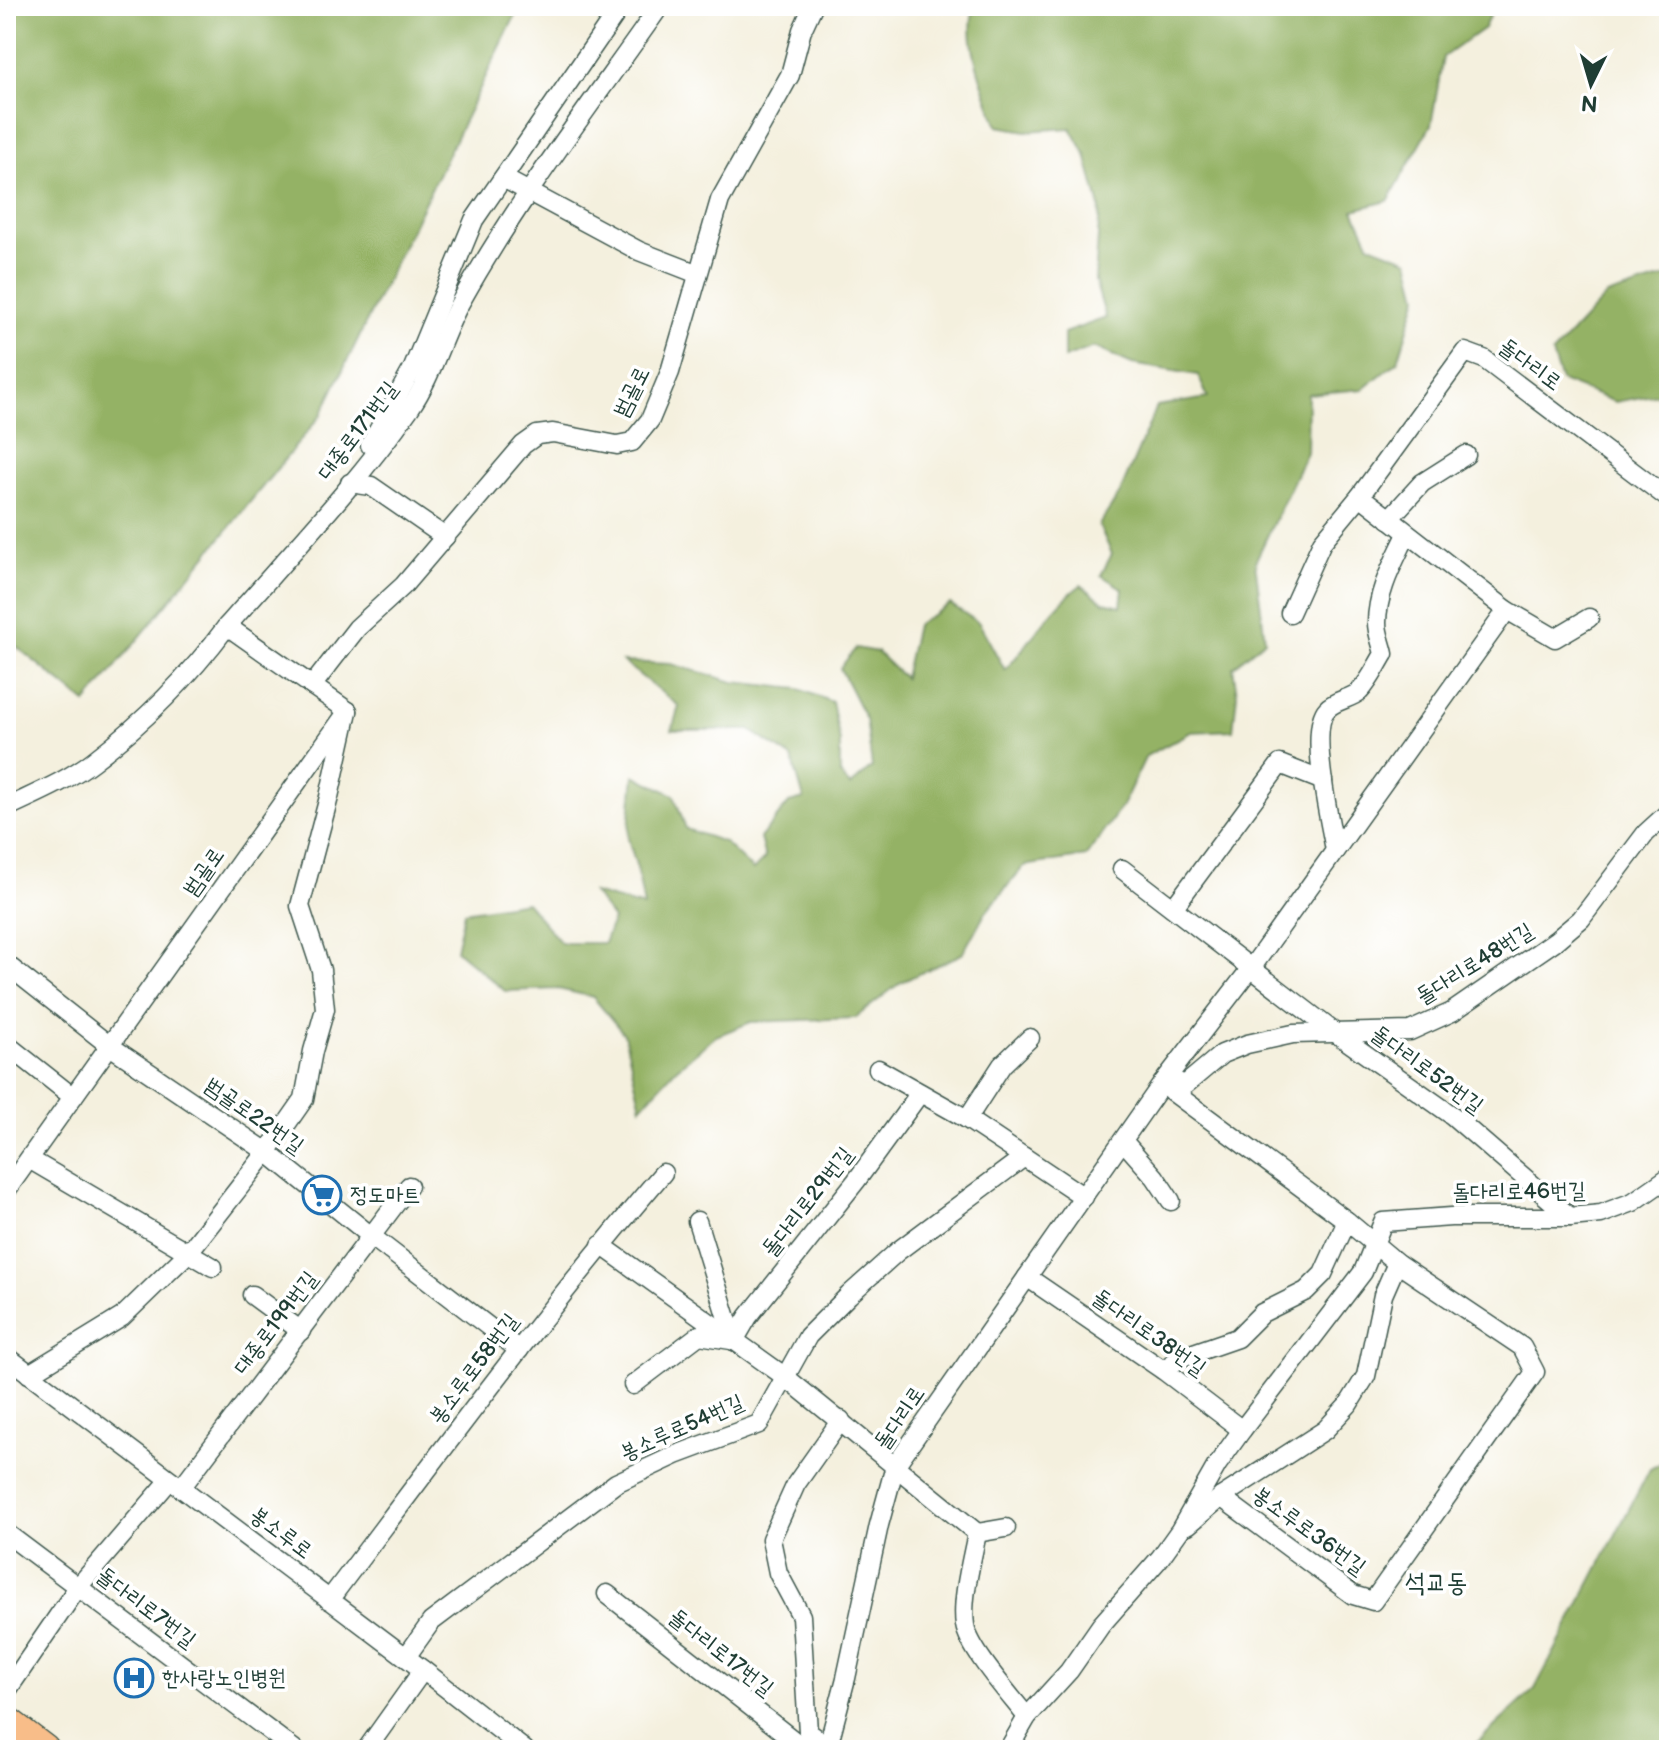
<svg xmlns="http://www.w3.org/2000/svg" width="1675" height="1756" font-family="'Balsamiq Sans','Poor Story',sans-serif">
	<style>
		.forest { fill: #94b265; stroke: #5a784c; stroke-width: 2 }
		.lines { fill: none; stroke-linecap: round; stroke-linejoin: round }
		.street-casing { stroke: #3f584e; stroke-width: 21 }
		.primary-casing { stroke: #3f584e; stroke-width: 33 }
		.street { stroke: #fff; stroke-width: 18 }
		.primary { stroke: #f8bd89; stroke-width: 30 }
		.labels { text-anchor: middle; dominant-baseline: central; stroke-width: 7; stroke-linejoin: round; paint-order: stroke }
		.street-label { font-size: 22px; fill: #1f3d34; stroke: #fff }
		.poi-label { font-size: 22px; fill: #1f3d34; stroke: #fff; text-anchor: start }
		.quarter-label { font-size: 26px; fill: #1f3d34; stroke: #fff }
	</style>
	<rect width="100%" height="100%" fill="#fff"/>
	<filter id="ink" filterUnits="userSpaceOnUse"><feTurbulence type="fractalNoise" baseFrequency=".0125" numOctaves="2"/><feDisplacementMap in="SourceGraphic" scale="16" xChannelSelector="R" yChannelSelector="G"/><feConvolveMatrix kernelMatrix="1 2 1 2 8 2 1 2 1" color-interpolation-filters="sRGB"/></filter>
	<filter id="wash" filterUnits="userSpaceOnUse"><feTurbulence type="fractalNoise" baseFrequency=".006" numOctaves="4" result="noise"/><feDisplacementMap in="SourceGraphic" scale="32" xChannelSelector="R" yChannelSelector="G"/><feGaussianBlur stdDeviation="1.8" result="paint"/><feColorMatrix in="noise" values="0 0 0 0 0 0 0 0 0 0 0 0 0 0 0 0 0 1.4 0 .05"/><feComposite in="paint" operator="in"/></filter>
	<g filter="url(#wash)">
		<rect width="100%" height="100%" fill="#f4f0de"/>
		<g class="forest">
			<polygon points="6,6 520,6 321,415 86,703 6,638"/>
			<path d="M975,6H1494L1484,28L1443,57L1431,125L1388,201L1354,210L1370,245L1409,260L1418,296L1398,361L1363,389L1308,394L1307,452L1255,562L1265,640L1233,667L1237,694L1233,730L1191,732L1146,756L1122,806L1086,856L1024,866L986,912L962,954L901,982L855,1018L751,1022L716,1036L676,1069L641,1107L624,1034L593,997L558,989L505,991L456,950L464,912L526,902L561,943H604L613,919L593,893L644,907L637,868L628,839L634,775L674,795L686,829L724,842L753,870L765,858L760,838L789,803L804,799L792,758L750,730H672L679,706L623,662L671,664L734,682L799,689L832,702L840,742V774L850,786L872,767L866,719L840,668L856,648L877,652L904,678L916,625L950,604L979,623L1005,670C1032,641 1049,609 1081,585L1104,602L1121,606L1123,589L1101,575L1112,554L1099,525L1119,495L1157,406L1208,398L1198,375L1132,364L1094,347L1064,358V333L1106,318L1095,281L1100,207L1086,155L1071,128L1026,131L998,126C986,94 962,39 975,6Z"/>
			<polygon points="1669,276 1669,392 1615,402 1561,381 1552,354 1606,296"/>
			<polygon points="1669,1459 1669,1750 1469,1750 1535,1689 1650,1469"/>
		</g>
	</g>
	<g filter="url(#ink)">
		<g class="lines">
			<g class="street-casing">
				<g id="street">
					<polyline points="503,178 639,251 698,274"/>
					<polyline points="370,445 413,368 474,220 621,6"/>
					<polyline points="350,483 371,486 445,537"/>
					<polyline points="1360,496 1507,610 1555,638 1589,618"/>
					<polyline points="1389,519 1422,483 1466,455"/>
					<polyline points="1290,613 1322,542 1360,496 1465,352 1484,359 1669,499"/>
					<polyline points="227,626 348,711"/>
					<polyline points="312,686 357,628 403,586 523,445 537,435 553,433 617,445 632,442 650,420 670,372 720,200 790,75 802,30 813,6"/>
					<path d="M6,808C35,794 67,781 93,761C143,723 189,677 227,626C289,555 356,485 410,408C432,377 442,336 460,303C518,199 592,103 660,6"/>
					<path d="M1335,850C1330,822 1308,729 1327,709C1335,700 1351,699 1360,691C1370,681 1377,665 1384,654C1382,644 1377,633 1377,623C1377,591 1394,562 1407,534"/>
					<polyline points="1122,869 1334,1032 1453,1116 1570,1217"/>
					<polyline points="1174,907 1280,764 1323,781"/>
					<polyline points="6,964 110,1046 267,1152 371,1236 519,1350"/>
					<polyline points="6,1044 73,1097"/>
					<polyline points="878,1069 967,1119 1084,1197"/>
					<polyline points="1167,1078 1185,1085 1222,1054 1247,1044 1293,1034 1410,1031 1452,1012 1555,941 1581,919 1646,833 1669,812"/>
					<polyline points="1162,1084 1347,1221 1397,1263 1522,1347 1535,1372 1373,1601 1353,1595 1221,1497"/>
					<polyline points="967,1119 1002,1065 1030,1038"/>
					<polyline points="1124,1142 1155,1177 1171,1201"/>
					<polyline points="29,1159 213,1267"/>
					<polyline points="6,1191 343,718"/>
					<polyline points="697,1221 734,1341"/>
					<path d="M601,1245L784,1376L977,1533C972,1559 961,1599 965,1625C969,1650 1010,1695 1027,1717"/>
					<polyline points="1027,1277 1163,1370 1242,1430"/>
					<polyline points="252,1295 301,1331"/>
					<polyline points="734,1341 748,1317 856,1181 920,1093"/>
					<polyline points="6,1356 423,1670 525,1750"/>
					<polyline points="1163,1370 1182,1357 1237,1338 1262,1313 1306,1291 1323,1274 1347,1221"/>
					<polyline points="29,1374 122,1317 188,1253 267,1152 304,1099 313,1051 325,1009 321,970 300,906 329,797 348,711"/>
					<polyline points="633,1385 699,1335 731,1340"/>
					<polyline points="181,1488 409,1186"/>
					<polyline points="1188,1525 1221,1497 1325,1430 1348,1405 1366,1376 1383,1295 1397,1263"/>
					<polyline points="6,1533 295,1750"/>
					<polyline points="977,1533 1006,1528"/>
					<polyline points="607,1594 806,1750"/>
					<path d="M329,1600C438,1456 545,1310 663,1173"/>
					<polyline points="406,1657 431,1622 616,1483 676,1455 759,1424 808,1336 849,1295 898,1251 1024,1157"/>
					<polyline points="6,1692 78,1587 170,1480"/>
					<polyline points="828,1746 808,1732 801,1616 778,1573 771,1539 796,1484 841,1420"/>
					<polyline points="366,1750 423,1670"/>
					<polyline points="827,1750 846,1678 879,1525 895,1466 1162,1084 1252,967 1507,610"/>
					<polyline points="1008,1750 1027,1717 1069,1671 1101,1625 1160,1558 1180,1530 1217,1465 1242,1430 1363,1272 1383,1222 1451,1217 1570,1217 1601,1214 1633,1202 1669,1177"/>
				</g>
			</g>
			<g class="primary-casing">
				<polyline id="primary" points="6,1721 44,1750"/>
			</g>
			<use href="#street" class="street"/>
			<use href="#primary" class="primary"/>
		</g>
	</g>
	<defs>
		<g id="supermarket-ring" transform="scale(2)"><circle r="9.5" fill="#fff" stroke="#1f6fb2" stroke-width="1.5"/><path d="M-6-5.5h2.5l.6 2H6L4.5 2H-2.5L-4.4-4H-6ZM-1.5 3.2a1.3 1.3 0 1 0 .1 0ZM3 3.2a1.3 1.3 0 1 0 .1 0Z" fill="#1f6fb2"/></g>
		<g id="hospital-ring" transform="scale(2)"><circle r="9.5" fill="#fff" stroke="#1f6fb2" stroke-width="1.5"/><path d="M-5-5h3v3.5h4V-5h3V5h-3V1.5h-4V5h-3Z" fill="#1f6fb2"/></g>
	</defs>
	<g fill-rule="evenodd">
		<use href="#supermarket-ring" x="322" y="1195"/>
		<use href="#hospital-ring" x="134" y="1678"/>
	</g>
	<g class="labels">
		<g class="street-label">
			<text transform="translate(1530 365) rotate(36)">돌다리로</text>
			<text transform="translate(632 392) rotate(-63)">범골로</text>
			<text transform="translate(358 431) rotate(-53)">대종로171번길</text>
			<text transform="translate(204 872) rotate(-55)">범골로</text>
			<text transform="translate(1475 964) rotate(-32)">돌다리로48번길</text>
			<text transform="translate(1427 1070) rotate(36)">돌다리로52번길</text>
			<text transform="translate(254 1116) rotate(35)">범골로22번길</text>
			<text transform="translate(1519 1192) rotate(-1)">돌다리로46번길</text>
			<text transform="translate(808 1202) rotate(-52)">돌다리로29번길</text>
			<text transform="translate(276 1323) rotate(-53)">대종로199번길</text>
			<text transform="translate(1149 1333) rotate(35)">돌다리로38번길</text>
			<text transform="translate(474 1369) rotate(-53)">봉소루로58번길</text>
			<text transform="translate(900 1418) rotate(-56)">돌다리로</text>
			<text transform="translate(682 1428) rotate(-24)">봉소루로54번길</text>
			<text transform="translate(1309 1531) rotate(36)">봉소루로36번길</text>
			<text transform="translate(281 1533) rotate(37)">봉소루로</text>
			<text transform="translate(146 1608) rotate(37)">돌다리로7번길</text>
			<text transform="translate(721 1653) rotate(38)">돌다리로17번길</text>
		</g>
		<g class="poi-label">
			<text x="350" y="1195">정도마트</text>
			<text x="162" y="1678">한사랑노인병원</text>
		</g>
		<g class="quarter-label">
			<text x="1436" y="1583">석교동</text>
		</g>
	</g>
	<rect width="1675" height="1756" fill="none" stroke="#fff" stroke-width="32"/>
	<g transform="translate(1591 84) rotate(185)" stroke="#ffffff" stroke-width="6" paint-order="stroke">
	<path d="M0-6L14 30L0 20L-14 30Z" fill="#1f3d34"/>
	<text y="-12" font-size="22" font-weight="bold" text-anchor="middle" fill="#1f3d34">N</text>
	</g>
</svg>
